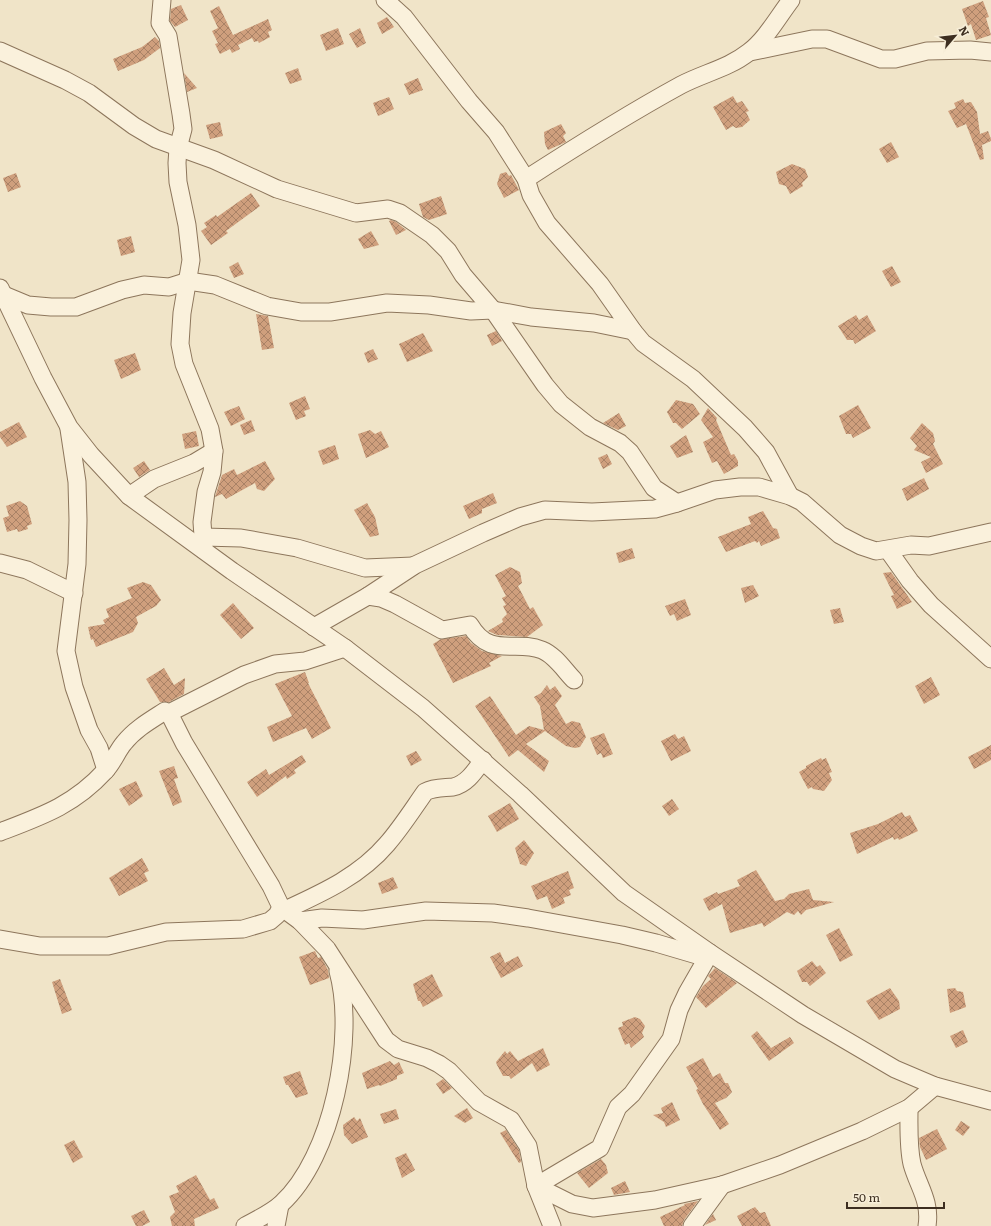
<svg xmlns="http://www.w3.org/2000/svg" width="991" height="1226" font-family="Literata,serif">
	<style>
		.building { fill: url(#building-cross-hatch) }
		.lines { fill: none; stroke-linecap: round; stroke-linejoin: round }
		.minor-casing { stroke: #8d765c; stroke-width: 19 }
		.minor { stroke: #faf1dc; stroke-width: 17 }
	</style>
	<defs>
		<pattern id="building-cross-hatch" width="8" height="8" patternUnits="userSpaceOnUse"><rect width="8" height="8" fill="#cf9f7d"/><path d="M0 0l8 8M0 8l8-8" fill="none" stroke="#a98266"/></pattern>
	</defs>
	<rect width="100%" height="100%" fill="#f0e4c8"/>
	<g class="building">
		<polygon points="983,1 989,17 986,18 991,35 976,40 971,24 968,26 962,9"/>
		<polygon points="181,5 188,20 175,27 170,21 171,9"/>
		<polygon points="219,6 233,35 268,19 272,30 268,32 270,37 259,43 258,41 254,42 252,38 238,45 240,49 232,53 230,49 220,54 215,44 218,43 212,31 218,28 210,11"/>
		<polygon points="387,17 394,27 382,34 377,23"/>
		<polygon points="338,28 344,44 326,51 320,35"/>
		<polygon points="360,28 366,43 357,48 349,34"/>
		<polygon points="155,37 159,41 160,48 144,60 118,71 113,59 142,47"/>
		<polygon points="298,68 302,80 290,84 285,73"/>
		<polygon points="184,73 197,88 187,92"/>
		<polygon points="418,78 423,90 409,95 404,84"/>
		<polygon points="733,96 737,103 742,101 749,111 746,112 750,120 742,127 736,128 733,126 726,130 713,107"/>
		<polygon points="389,97 394,109 378,116 373,103"/>
		<polygon points="963,99 965,103 971,102 977,112 980,134 988,131 991,139 991,141 982,145 984,159 980,160 966,124 957,128 948,111 956,108 954,103"/>
		<polygon points="220,122 223,136 210,139 206,125"/>
		<polygon points="561,124 566,133 563,136 566,142 548,150 545,144 544,132"/>
		<polygon points="891,142 899,157 887,163 879,149"/>
		<polygon points="792,164 805,169 808,177 802,183 803,186 790,194 786,186 779,184 776,172"/>
		<polygon points="506,172 509,176 511,175 519,190 504,198 497,184 500,174"/>
		<polygon points="16,173 21,187 8,192 3,178"/>
		<polygon points="251,193 260,206 226,231 228,233 211,245 201,231 207,227 204,223 216,215 217,217"/>
		<polygon points="441,196 447,214 429,220 423,217 419,204"/>
		<polygon points="391,220 396,222 406,230 396,235 389,221"/>
		<polygon points="371,231 379,245 364,249 358,239"/>
		<polygon points="131,236 135,252 121,256 117,240"/>
		<polygon points="238,262 244,274 234,278 229,267"/>
		<polygon points="892,266 901,282 891,287 882,271"/>
		<polygon points="256,314 268,316 274,348 262,350"/>
		<polygon points="856,315 859,320 867,315 876,331 855,344 853,340 847,340 838,326"/>
		<polygon points="496,331 502,341 492,346 487,335"/>
		<polygon points="423,333 433,351 407,362 399,344"/>
		<polygon points="373,349 378,359 368,363 364,353"/>
		<polygon points="135,353 141,370 121,379 114,360"/>
		<polygon points="305,396 310,409 304,411 306,416 296,420 289,403"/>
		<polygon points="676,400 693,404 700,414 682,429 676,423 673,423 667,412"/>
		<polygon points="858,405 871,428 853,438 851,434 846,434 839,416"/>
		<polygon points="239,406 245,419 231,426 224,412"/>
		<polygon points="708,408 717,418 716,420 731,455 734,454 738,461 738,466 724,474 717,461 712,463 703,442 713,437 701,420"/>
		<polygon points="619,413 626,426 618,430 603,423"/>
		<polygon points="251,420 255,431 244,435 240,425"/>
		<polygon points="19,422 27,437 7,447 0,437 0,432"/>
		<polygon points="922,423 933,433 935,441 933,444 943,464 926,473 921,462 931,457 914,450 917,446 910,438"/>
		<polygon points="370,430 375,434 381,431 389,447 366,458 358,434"/>
		<polygon points="196,431 199,446 185,449 182,434"/>
		<polygon points="686,435 693,452 677,458 670,446"/>
		<polygon points="335,445 339,459 323,465 318,451"/>
		<polygon points="607,454 612,464 603,469 598,458"/>
		<polygon points="144,461 150,470 139,477 133,468"/>
		<polygon points="265,461 275,479 264,491 257,489 255,483 226,499 222,494 215,497 222,475 234,469 237,475"/>
		<polygon points="924,478 929,489 907,501 902,489"/>
		<polygon points="493,493 497,503 482,509 482,513 469,519 463,506"/>
		<polygon points="20,501 27,506 32,524 27,526 28,529 18,532 17,529 7,532 3,518 9,516 6,506"/>
		<polygon points="367,503 375,517 379,535 370,537 354,510"/>
		<polygon points="763,511 773,528 777,529 780,538 761,546 759,541 757,543 755,541 726,552 718,537 751,524 748,517"/>
		<polygon points="632,548 635,558 619,563 616,553"/>
		<polygon points="510,567 520,572 522,583 518,586 530,609 533,607 543,625 527,637 497,635 488,631 503,622 502,619 507,614 503,606 506,605 502,598 506,596 495,575"/>
		<polygon points="891,572 912,602 897,609 891,596 894,595 883,573"/>
		<polygon points="143,582 151,585 161,600 156,606 136,617 138,623 133,632 96,647 93,639 91,640 88,627 105,624 103,620 109,617 106,609 132,598 127,588"/>
		<polygon points="753,585 759,596 745,603 741,588"/>
		<polygon points="685,599 691,615 677,621 674,614 670,616 665,606"/>
		<polygon points="233,603 254,628 241,639 220,615"/>
		<polygon points="840,608 844,622 834,624 830,610"/>
		<polygon points="466,636 471,643 482,651 502,656 489,663 491,666 453,683 433,644 441,639"/>
		<polygon points="164,668 174,685 185,678 184,694 169,702 160,702 146,679"/>
		<polygon points="305,672 309,683 308,683 331,728 312,739 306,728 273,742 267,727 292,716 275,684"/>
		<polygon points="931,677 940,695 924,704 915,686"/>
		<polygon points="547,685 550,690 555,686 562,696 555,705 566,724 572,721 580,723 586,737 580,747 575,748 566,746 545,731 526,744 549,761 544,772 518,750 509,757 475,706 490,696 516,735 529,726 544,730 540,706 534,697 541,693"/>
		<polygon points="604,733 613,754 603,758 601,753 597,755 590,738"/>
		<polygon points="675,734 678,739 684,736 691,751 671,761 661,741"/>
		<polygon points="991,745 991,760 974,769 968,757"/>
		<polygon points="416,751 422,760 411,766 406,756"/>
		<polygon points="302,755 306,762 294,770 296,773 287,779 286,776 257,797 247,782 266,769 269,775"/>
		<polygon points="821,758 822,760 826,758 832,772 829,773 832,780 824,791 813,789 812,787 808,789 799,772 806,768 806,766"/>
		<polygon points="174,766 178,778 174,779 182,802 173,806 159,771"/>
		<polygon points="136,781 143,796 129,806 119,789"/>
		<polygon points="672,799 679,809 669,816 662,806"/>
		<polygon points="510,803 519,819 497,832 488,816"/>
		<polygon points="902,812 905,817 910,815 918,831 899,840 898,838 894,840 893,837 857,854 850,833 878,824"/>
		<polygon points="524,840 534,853 526,866 520,864 515,848"/>
		<polygon points="142,858 149,871 144,873 148,881 119,896 109,878"/>
		<polygon points="756,870 775,901 784,899 789,894 809,889 813,900 834,902 806,910 801,915 798,911 794,915 787,912 764,927 762,923 730,933 722,904 709,911 703,899 717,892 718,894 740,886 737,880"/>
		<polygon points="568,871 574,888 569,890 571,895 563,898 565,903 552,909 547,896 537,900 531,886"/>
		<polygon points="393,877 398,888 382,894 378,883"/>
		<polygon points="839,928 853,955 840,962 826,935"/>
		<polygon points="315,951 318,958 321,957 328,970 329,978 310,985 299,957"/>
		<polygon points="500,952 505,963 518,956 523,966 501,978 490,957"/>
		<polygon points="812,961 817,967 820,965 826,973 810,986 807,982 802,982 797,971"/>
		<polygon points="715,968 737,983 706,1008 696,997 703,986 711,979 708,976"/>
		<polygon points="432,974 443,996 423,1007 420,1001 418,1001 413,984"/>
		<polygon points="60,979 72,1010 62,1014 52,982"/>
		<polygon points="890,988 899,1001 900,1009 879,1020 866,1001"/>
		<polygon points="955,988 957,991 963,992 966,1007 950,1013 947,989"/>
		<polygon points="635,1017 640,1019 645,1026 642,1033 644,1037 631,1048 629,1043 625,1045 618,1028 623,1026 622,1022"/>
		<polygon points="963,1030 968,1042 956,1048 950,1036"/>
		<polygon points="757,1031 771,1048 790,1037 794,1043 769,1061 751,1036"/>
		<polygon points="543,1048 550,1065 537,1072 532,1063 511,1079 509,1076 503,1076 497,1065 496,1062 505,1051 507,1054 510,1051 518,1061"/>
		<polygon points="703,1058 713,1077 720,1073 725,1083 728,1083 732,1092 726,1098 715,1103 729,1124 720,1130 703,1104 696,1090 698,1089 686,1067"/>
		<polygon points="390,1061 394,1065 399,1062 404,1073 397,1076 397,1079 380,1086 379,1085 367,1089 362,1073"/>
		<polygon points="300,1071 308,1094 296,1098 288,1085 286,1085 283,1077"/>
		<polygon points="443,1079 452,1088 443,1094 436,1084"/>
		<polygon points="672,1102 680,1120 666,1127 664,1122 653,1115 663,1113 661,1108"/>
		<polygon points="467,1108 473,1118 465,1123 454,1116"/>
		<polygon points="396,1109 399,1119 384,1124 380,1114"/>
		<polygon points="354,1117 357,1121 360,1118 368,1137 352,1144 344,1135 343,1125"/>
		<polygon points="961,1121 970,1127 963,1136 955,1130"/>
		<polygon points="937,1129 947,1149 926,1160 920,1147 919,1138"/>
		<polygon points="506,1130 519,1150 521,1162 519,1163 500,1133"/>
		<polygon points="74,1140 83,1157 73,1163 64,1145"/>
		<polygon points="406,1153 415,1170 402,1178 395,1158"/>
		<polygon points="601,1159 606,1165 608,1173 589,1188 577,1173"/>
		<polygon points="196,1175 210,1200 214,1198 219,1208 194,1219 195,1226 172,1226 170,1217 175,1212 169,1196 179,1192 176,1186"/>
		<polygon points="625,1181 630,1192 614,1195 611,1188"/>
		<polygon points="698,1201 684,1220 682,1226 664,1226 660,1217 685,1205 684,1204"/>
		<polygon points="755,1207 760,1213 765,1212 771,1226 742,1226 737,1216"/>
		<polygon points="144,1210 150,1222 142,1226 136,1226 131,1216"/>
		<polygon points="713,1214 716,1220 705,1225"/>
	</g>
	<g class="lines">
		<g class="minor-casing">
			<g id="minor">
				<polyline points="162,0 160,23 168,36 181,114 183,129 178,148 177,163 178,182 187,225 191,260 182,313 180,344 184,364 210,429 214,451 212,472 206,492 202,522 204,550"/>
				<polyline points="385,0 404,17 469,101 496,132 526,179 531,195 547,223 600,284 633,331 643,343 693,379 745,428 766,452 790,496"/>
				<polyline points="0,51 65,80 89,93 134,126 156,139 214,160 277,189 356,213 388,209 400,213 432,235 448,251 463,275 493,310 545,385 561,404 590,427 620,443 630,452 654,488 677,503"/>
				<polyline points="750,52 812,39 827,39 881,59 895,59 927,51 970,50 991,52"/>
				<path d="M526,179C577,146 628,114 681,85C704,73 729,68 749,52C766,39 778,17 791,0"/>
				<polyline points="0,288 43,378 69,427 91,455 129,496 232,571 345,648 423,708 520,794 624,893 710,953 803,1015 895,1069 935,1086 991,1101"/>
				<polyline points="4,295 28,305 51,307 76,307 122,290 144,285 169,287 188,281 215,285 267,306 301,312 330,312 387,303 429,305 471,311 493,310 531,317 594,323 633,331"/>
				<polyline points="69,429 77,482 78,520 77,564 66,651 74,687 89,730 99,748 106,770"/>
				<polyline points="129,496 154,479 194,463 214,451"/>
				<polyline points="203,537 241,538 297,548 365,568 413,566"/>
				<polyline points="888,550 910,581 931,605 991,659"/>
				<polyline points="0,563 27,570 74,593"/>
				<path d="M368,596L381,598L395,604L442,630L470,625C490,659 515,639 542,650C555,655 565,671 574,680"/>
				<polyline points="314,627 368,596 415,565 483,533 520,517 545,510 592,512 655,509 677,503 715,490 740,487 759,487 790,496 802,502 840,535 861,546 876,551 911,545 929,546 991,532"/>
				<path d="M0,832C42,816 74,805 105,771C113,763 117,751 124,743C135,729 151,720 165,711L169,713L244,675L275,664L305,661L345,648"/>
				<polyline points="281,907 300,921 327,949 386,1040 398,1049 427,1058 439,1064 449,1071 479,1102 511,1120 528,1146 536,1186 552,1226"/>
				<path d="M285,910C322,893 360,876 387,844C401,828 413,809 425,792C434,787 443,788 453,787C467,784 475,771 483,760"/>
				<polyline points="300,921 322,918 363,920 426,911 493,913 528,918 622,935 656,943 707,958"/>
				<polyline points="0,939 40,946 108,946 166,932 243,929 270,921 277,915 281,907 271,886 184,743 169,713"/>
				<path d="M909,1108C909,1126 908,1146 912,1164C918,1186 931,1201 927,1226"/>
				<polyline points="536,1186 572,1204 593,1208 655,1200 722,1185 780,1165 862,1131 909,1108 935,1086"/>
				<polyline points="536,1186 600,1148 618,1107 632,1094 671,1039 679,1010 687,993 710,953"/>
				<path d="M245,1226C256,1220 271,1213 281,1204C333,1157 356,1036 338,971"/>
				<polyline points="276,1226 280,1205"/>
				<polyline points="692,1226 722,1185"/>
			</g>
		</g>
		<use href="#minor" class="minor"/>
	</g>
	<g transform="translate(955 36) rotate(62)" stroke="#f7eed8" stroke-width="3" paint-order="stroke">
	<path d="M0-3L7 15L0 10L-7 15Z" fill="#3d2e20"/>
	<text y="-6" font-size="11" font-weight="bold" text-anchor="middle" fill="#3d2e20">N</text>
	</g>
	<path d="M847 1202v6h97v-6" fill="none" stroke="#3d2e20" stroke-width="2"/>
	<text x="853" y="1202" font-size="12" fill="#3d2e20" stroke="#f7eed8" stroke-width="3" paint-order="stroke">50 m</text>
</svg>
